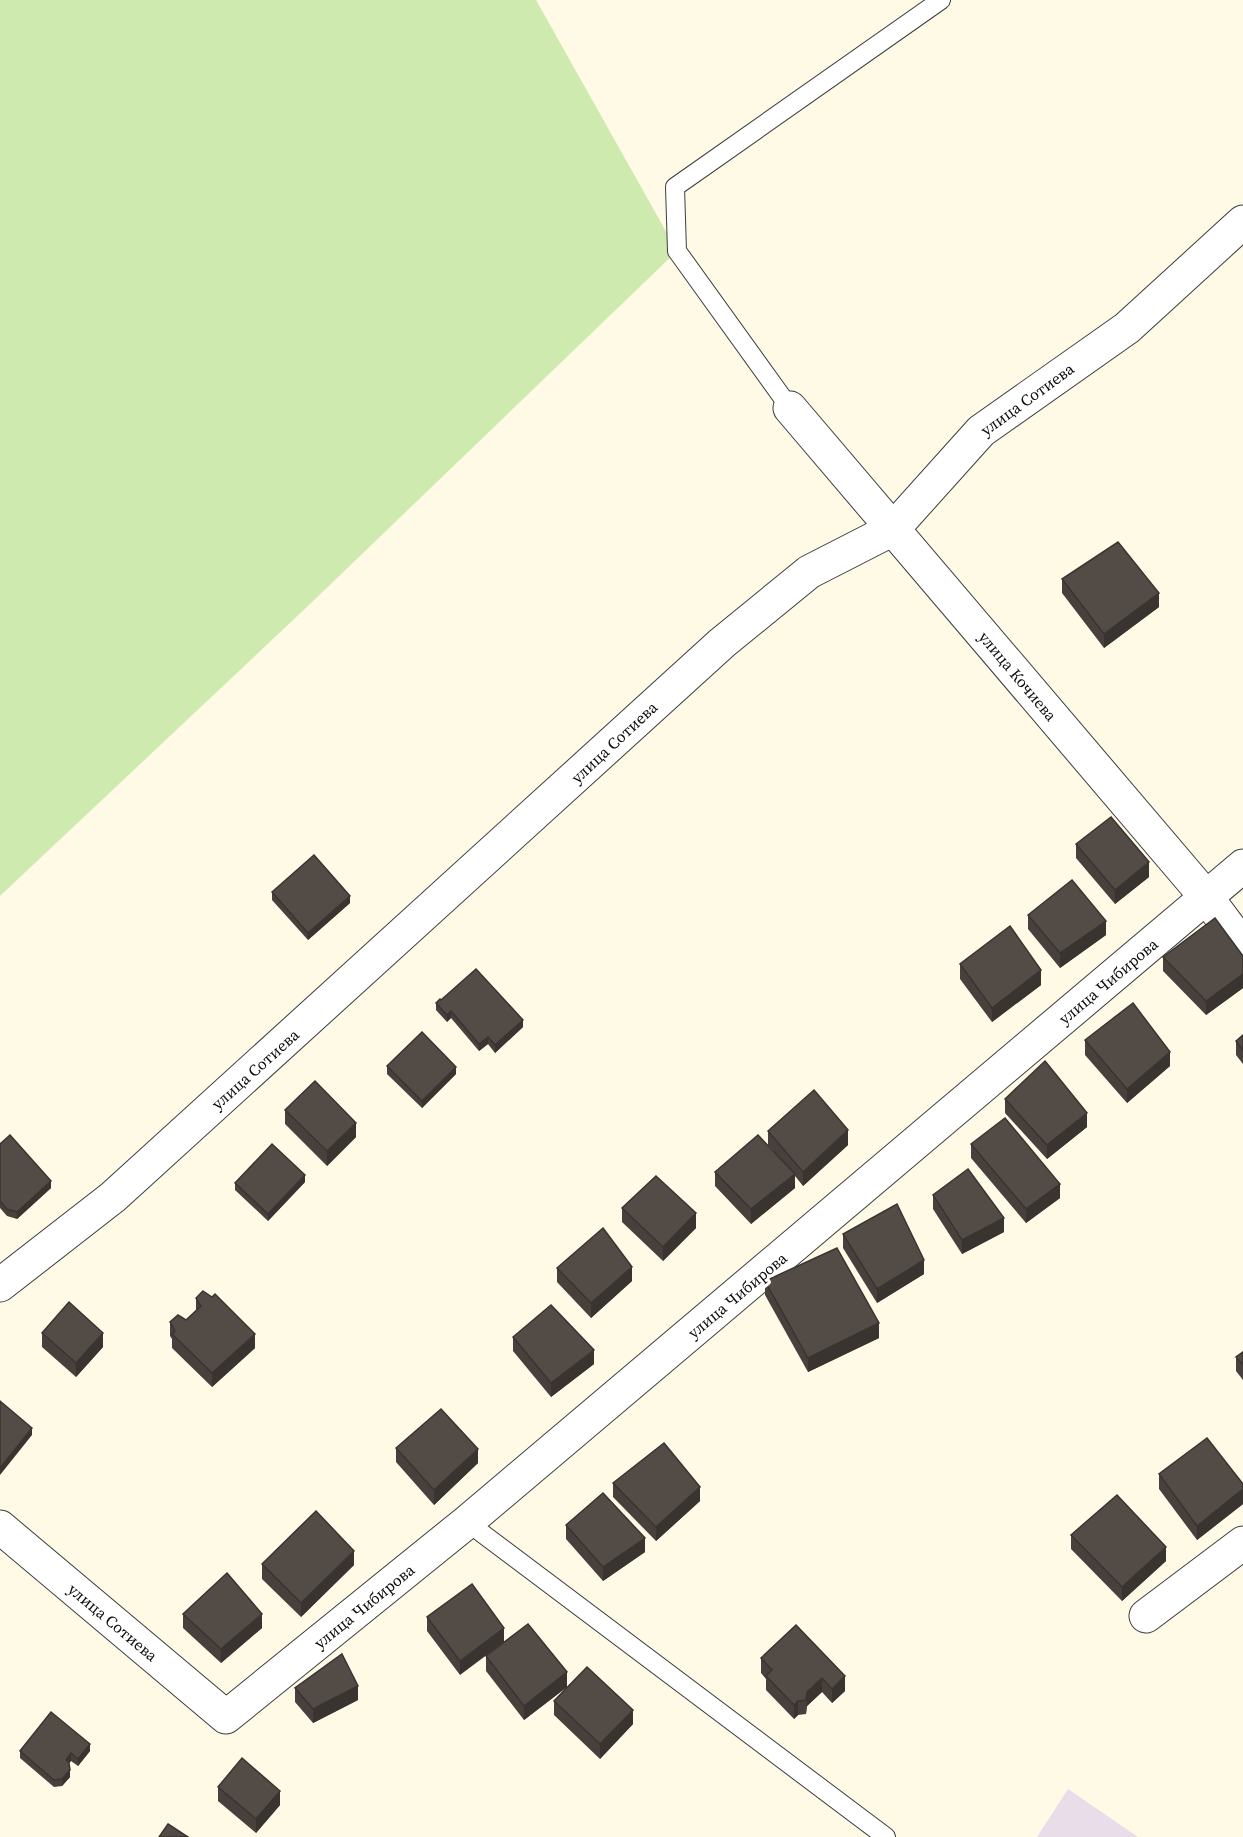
<svg xmlns="http://www.w3.org/2000/svg" width="1243" height="1837" font-family="'Source Serif 4',serif">
	<style>
		.industrial { fill: #e9ddea }
		.green { fill: #ceeaaf }
		.lines { fill: none; stroke-linecap: round; stroke-linejoin: round }
		.service-casing { stroke: #3d3d3d; stroke-width: 20 }
		.minor-casing { stroke: #3d3d3d; stroke-width: 35 }
		.service { stroke: #fff; stroke-width: 18 }
		.minor { stroke: #fff; stroke-width: 33 }
		.wall { fill: #47403c }
		.shaded-wall { fill: #3a3431 }
		.building { fill: #534b46; stroke: #3a3431; stroke-width: 1.5 }
		.labels { text-anchor: middle; dominant-baseline: central; stroke-width: 6; stroke-linejoin: round; paint-order: stroke }
		.street-label { font-size: 16px; fill: #0a0a0a; stroke: #fff }
	</style>
	<rect width="100%" height="100%" fill="#fffae6"/>
	<polygon class="industrial" points="1068,1789 1138,1837 1037,1837"/>
	<polygon class="green" points="0,0 536,0 677,251 309,605 0,896"/>
	<g class="lines">
		<g class="service-casing">
			<g id="service">
				<polyline points="790,408 677,251 675,187 941,0"/>
				<polyline points="467,1522 886,1837"/>
			</g>
		</g>
		<g class="minor-casing">
			<g id="minor">
				<polyline points="790,408 1207,898 1243,946"/>
				<polyline points="0,1285 113,1197 722,643 809,572 893,529 981,431 1127,328 1243,222"/>
				<polyline points="0,1527 226,1717 467,1522 1243,866"/>
				<polyline points="1146,1616 1243,1543"/>
			</g>
		</g>
		<use href="#service" class="service"/>
		<use href="#minor" class="minor"/>
	</g>
	<g class="wall">
		<polygon points="1062,579 1159,607 1104,648 1062,593"/>
		<polygon points="1076,844 1149,877 1115,904 1076,858"/>
		<polygon points="272,892 350,903 308,940 272,900"/>
		<polygon points="1028,915 1106,935 1060,968 1028,929"/>
		<polygon points="1243,956 1243,988 1206,1015 1163,971 1163,957"/>
		<polygon points="960,964 1041,985 992,1022 960,979"/>
		<polygon points="441,1000 523,1027 495,1053 488,1044 479,1051 451,1018 447,1022 436,1010 436,1003"/>
		<polygon points="1243,1035 1243,1064 1236,1055 1236,1041"/>
		<polygon points="1085,1040 1170,1066 1127,1103 1085,1055"/>
		<polygon points="387,1066 456,1074 422,1108 387,1074"/>
		<polygon points="1005,1099 1087,1127 1047,1159 1005,1113"/>
		<polygon points="285,1110 356,1137 327,1166 285,1124"/>
		<polygon points="768,1131 848,1145 803,1186 795,1176 795,1188 751,1224 715,1186 715,1172 774,1151 768,1145"/>
		<polygon points="0,1144 51,1188 17,1219 7,1216 0,1208"/>
		<polygon points="971,1144 1060,1198 1026,1223 971,1158"/>
		<polygon points="305,1182 268,1221 235,1190 235,1183"/>
		<polygon points="933,1195 1004,1232 962,1254 933,1209"/>
		<polygon points="622,1208 696,1228 663,1261 622,1222"/>
		<polygon points="843,1234 924,1274 877,1303 843,1248"/>
		<polygon points="557,1268 632,1281 591,1318 557,1282"/>
		<polygon points="765,1281 879,1338 808,1372 765,1295"/>
		<polygon points="196,1298 255,1348 212,1387 172,1348 172,1339 170,1336 170,1322 186,1320 196,1312"/>
		<polygon points="42,1333 103,1347 76,1377 42,1347"/>
		<polygon points="513,1337 594,1364 551,1397 513,1351"/>
		<polygon points="1243,1352 1243,1380 1236,1371 1236,1357"/>
		<polygon points="396,1448 478,1463 434,1505 396,1462"/>
		<polygon points="1159,1474 1243,1484 1243,1504 1197,1540 1159,1489"/>
		<polygon points="613,1483 700,1501 656,1541 613,1497"/>
		<polygon points="566,1525 645,1552 603,1581 566,1539"/>
		<polygon points="1071,1535 1166,1561 1122,1601 1071,1549"/>
		<polygon points="262,1564 354,1565 301,1617 262,1579"/>
		<polygon points="472,1584 460,1675 427,1631 427,1617"/>
		<polygon points="183,1614 262,1628 221,1663 183,1628"/>
		<polygon points="796,1625 845,1691 832,1703 822,1692 807,1706 806,1714 798,1715 794,1719 766,1690 766,1679 761,1673 761,1658"/>
		<polygon points="486,1656 567,1687 524,1720 486,1671"/>
		<polygon points="295,1688 358,1700 313,1723 295,1702"/>
		<polygon points="554,1701 633,1724 600,1759 554,1715"/>
		<polygon points="20,1751 90,1751 78,1766 71,1761 69,1763 70,1777 62,1786 54,1787 20,1758"/>
		<polygon points="218,1787 280,1805 256,1833 218,1801"/>
	</g>
	<g class="shaded-wall">
		<polygon points="1159,593 1159,607 1104,648 1104,634"/>
		<polygon points="1149,862 1149,877 1115,904 1115,890"/>
		<polygon points="350,896 350,903 308,940 308,933"/>
		<polygon points="1106,921 1106,935 1060,968 1060,953"/>
		<polygon points="1041,970 1041,985 992,1022 992,1008"/>
		<polygon points="1243,974 1243,988 1206,1015 1206,1001"/>
		<polygon points="451,1011 451,1018 447,1022 447,1015"/>
		<polygon points="523,1020 523,1027 495,1053 495,1045"/>
		<polygon points="488,1037 488,1044 479,1051 479,1044"/>
		<polygon points="1170,1052 1170,1066 1127,1103 1127,1089"/>
		<polygon points="456,1067 456,1074 422,1108 422,1101"/>
		<polygon points="1087,1113 1087,1127 1047,1159 1047,1145"/>
		<polygon points="356,1123 356,1137 327,1166 327,1151"/>
		<polygon points="848,1130 848,1145 803,1186 803,1172"/>
		<polygon points="795,1174 795,1188 751,1224 751,1209"/>
		<polygon points="305,1175 305,1182 268,1221 268,1214"/>
		<polygon points="51,1181 51,1188 17,1219 17,1212"/>
		<polygon points="1060,1184 1060,1198 1026,1223 1026,1209"/>
		<polygon points="696,1213 696,1228 663,1261 663,1247"/>
		<polygon points="1004,1218 1004,1232 962,1254 962,1240"/>
		<polygon points="924,1260 924,1274 877,1303 877,1289"/>
		<polygon points="632,1267 632,1281 591,1318 591,1303"/>
		<polygon points="879,1323 879,1338 808,1372 808,1358"/>
		<polygon points="103,1333 103,1347 76,1377 76,1363"/>
		<polygon points="255,1334 255,1348 212,1387 212,1373"/>
		<polygon points="594,1350 594,1364 551,1397 551,1383"/>
		<polygon points="32,1428 32,1435 0,1475 0,1468"/>
		<polygon points="478,1449 478,1463 434,1505 434,1490"/>
		<polygon points="700,1487 700,1501 656,1541 656,1527"/>
		<polygon points="1243,1489 1243,1504 1197,1540 1197,1526"/>
		<polygon points="645,1538 645,1552 603,1581 603,1567"/>
		<polygon points="1166,1547 1166,1561 1122,1601 1122,1587"/>
		<polygon points="354,1551 354,1565 301,1617 301,1603"/>
		<polygon points="262,1614 262,1628 221,1663 221,1649"/>
		<polygon points="504,1628 504,1642 460,1675 460,1661"/>
		<polygon points="567,1672 567,1687 524,1720 524,1706"/>
		<polygon points="845,1676 845,1691 832,1703 832,1689"/>
		<polygon points="822,1678 822,1692 807,1706 806,1714 807,1692"/>
		<polygon points="358,1686 358,1700 313,1723 313,1709"/>
		<polygon points="798,1701 798,1715 794,1719 794,1705"/>
		<polygon points="633,1710 633,1724 600,1759 600,1744"/>
		<polygon points="90,1744 90,1751 78,1766 78,1759"/>
		<polygon points="71,1753 71,1761 66,1767 66,1760"/>
		<polygon points="70,1770 70,1777 62,1786 62,1779"/>
		<polygon points="280,1791 280,1805 256,1833 256,1819"/>
	</g>
	<g class="building">
		<polygon points="1118,542 1159,593 1104,634 1062,579"/>
		<polygon points="1111,817 1149,862 1115,890 1076,844"/>
		<polygon points="314,855 350,896 308,933 272,892"/>
		<polygon points="1072,880 1106,921 1060,953 1028,915"/>
		<polygon points="1215,918 1243,956 1243,974 1206,1001 1163,957"/>
		<polygon points="1010,926 1041,970 992,1008 960,964"/>
		<polygon points="476,969 523,1020 495,1045 488,1037 479,1044 451,1011 447,1015 436,1003 440,999 441,1000"/>
		<polygon points="1133,1003 1170,1052 1127,1089 1085,1040"/>
		<polygon points="422,1032 456,1067 422,1101 387,1066"/>
		<polygon points="1243,1035 1243,1050 1236,1041"/>
		<polygon points="1045,1061 1087,1113 1047,1145 1005,1099"/>
		<polygon points="315,1081 356,1123 327,1151 285,1110"/>
		<polygon points="814,1090 848,1130 803,1172 768,1131"/>
		<polygon points="1005,1118 1060,1184 1026,1209 971,1144"/>
		<polygon points="10,1135 51,1181 17,1212 7,1209 0,1201 0,1144"/>
		<polygon points="758,1135 795,1174 751,1209 715,1172"/>
		<polygon points="272,1144 305,1175 268,1214 235,1183"/>
		<polygon points="968,1169 1004,1218 962,1240 933,1195"/>
		<polygon points="656,1176 696,1213 663,1247 622,1208"/>
		<polygon points="897,1204 924,1260 877,1289 843,1234"/>
		<polygon points="603,1228 632,1267 591,1303 557,1268"/>
		<polygon points="837,1248 879,1323 808,1358 765,1281"/>
		<polygon points="203,1291 212,1297 215,1294 255,1334 212,1373 172,1334 175,1331 170,1322 178,1315 186,1320 201,1306 196,1298"/>
		<polygon points="69,1302 103,1333 76,1363 42,1333"/>
		<polygon points="551,1305 594,1350 551,1383 513,1337"/>
		<polygon points="1243,1352 1243,1365 1236,1357"/>
		<polygon points="0,1401 32,1428 0,1468"/>
		<polygon points="441,1409 478,1449 434,1490 396,1448"/>
		<polygon points="1207,1438 1243,1484 1243,1489 1197,1526 1159,1474"/>
		<polygon points="664,1443 700,1487 656,1527 613,1483"/>
		<polygon points="603,1493 645,1538 603,1567 566,1525"/>
		<polygon points="1117,1495 1166,1547 1122,1587 1071,1535"/>
		<polygon points="316,1511 354,1551 301,1603 262,1564"/>
		<polygon points="227,1573 262,1614 221,1649 183,1614"/>
		<polygon points="472,1584 504,1628 460,1661 427,1617"/>
		<polygon points="528,1624 567,1672 524,1706 486,1656"/>
		<polygon points="796,1625 845,1676 832,1689 822,1678 807,1692 806,1700 798,1701 794,1705 766,1676 772,1670 761,1658"/>
		<polygon points="342,1654 358,1686 313,1709 295,1688"/>
		<polygon points="587,1667 633,1710 600,1744 554,1701"/>
		<polygon points="51,1712 90,1744 78,1759 71,1753 66,1760 69,1763 70,1770 62,1779 54,1780 20,1751"/>
		<polygon points="242,1758 280,1791 256,1819 218,1787"/>
		<polygon points="168,1824 188,1837 159,1837"/>
	</g>
	<g class="labels">
		<g class="street-label">
			<text transform="translate(1027 399) rotate(-36)">улица Сотиева</text>
			<text transform="translate(1018 676) rotate(50)">улица Кочиева</text>
			<text transform="translate(614 742) rotate(-43)">улица Сотиева</text>
			<text transform="translate(1108 981) rotate(-40)">улица Чибирова</text>
			<text transform="translate(255 1069) rotate(-42)">улица Сотиева</text>
			<text transform="translate(737 1295) rotate(-40)">улица Чибирова</text>
			<text transform="translate(364 1606) rotate(-39)">улица Чибирова</text>
			<text transform="translate(113 1622) rotate(40)">улица Сотиева</text>
		</g>
	</g>
</svg>
